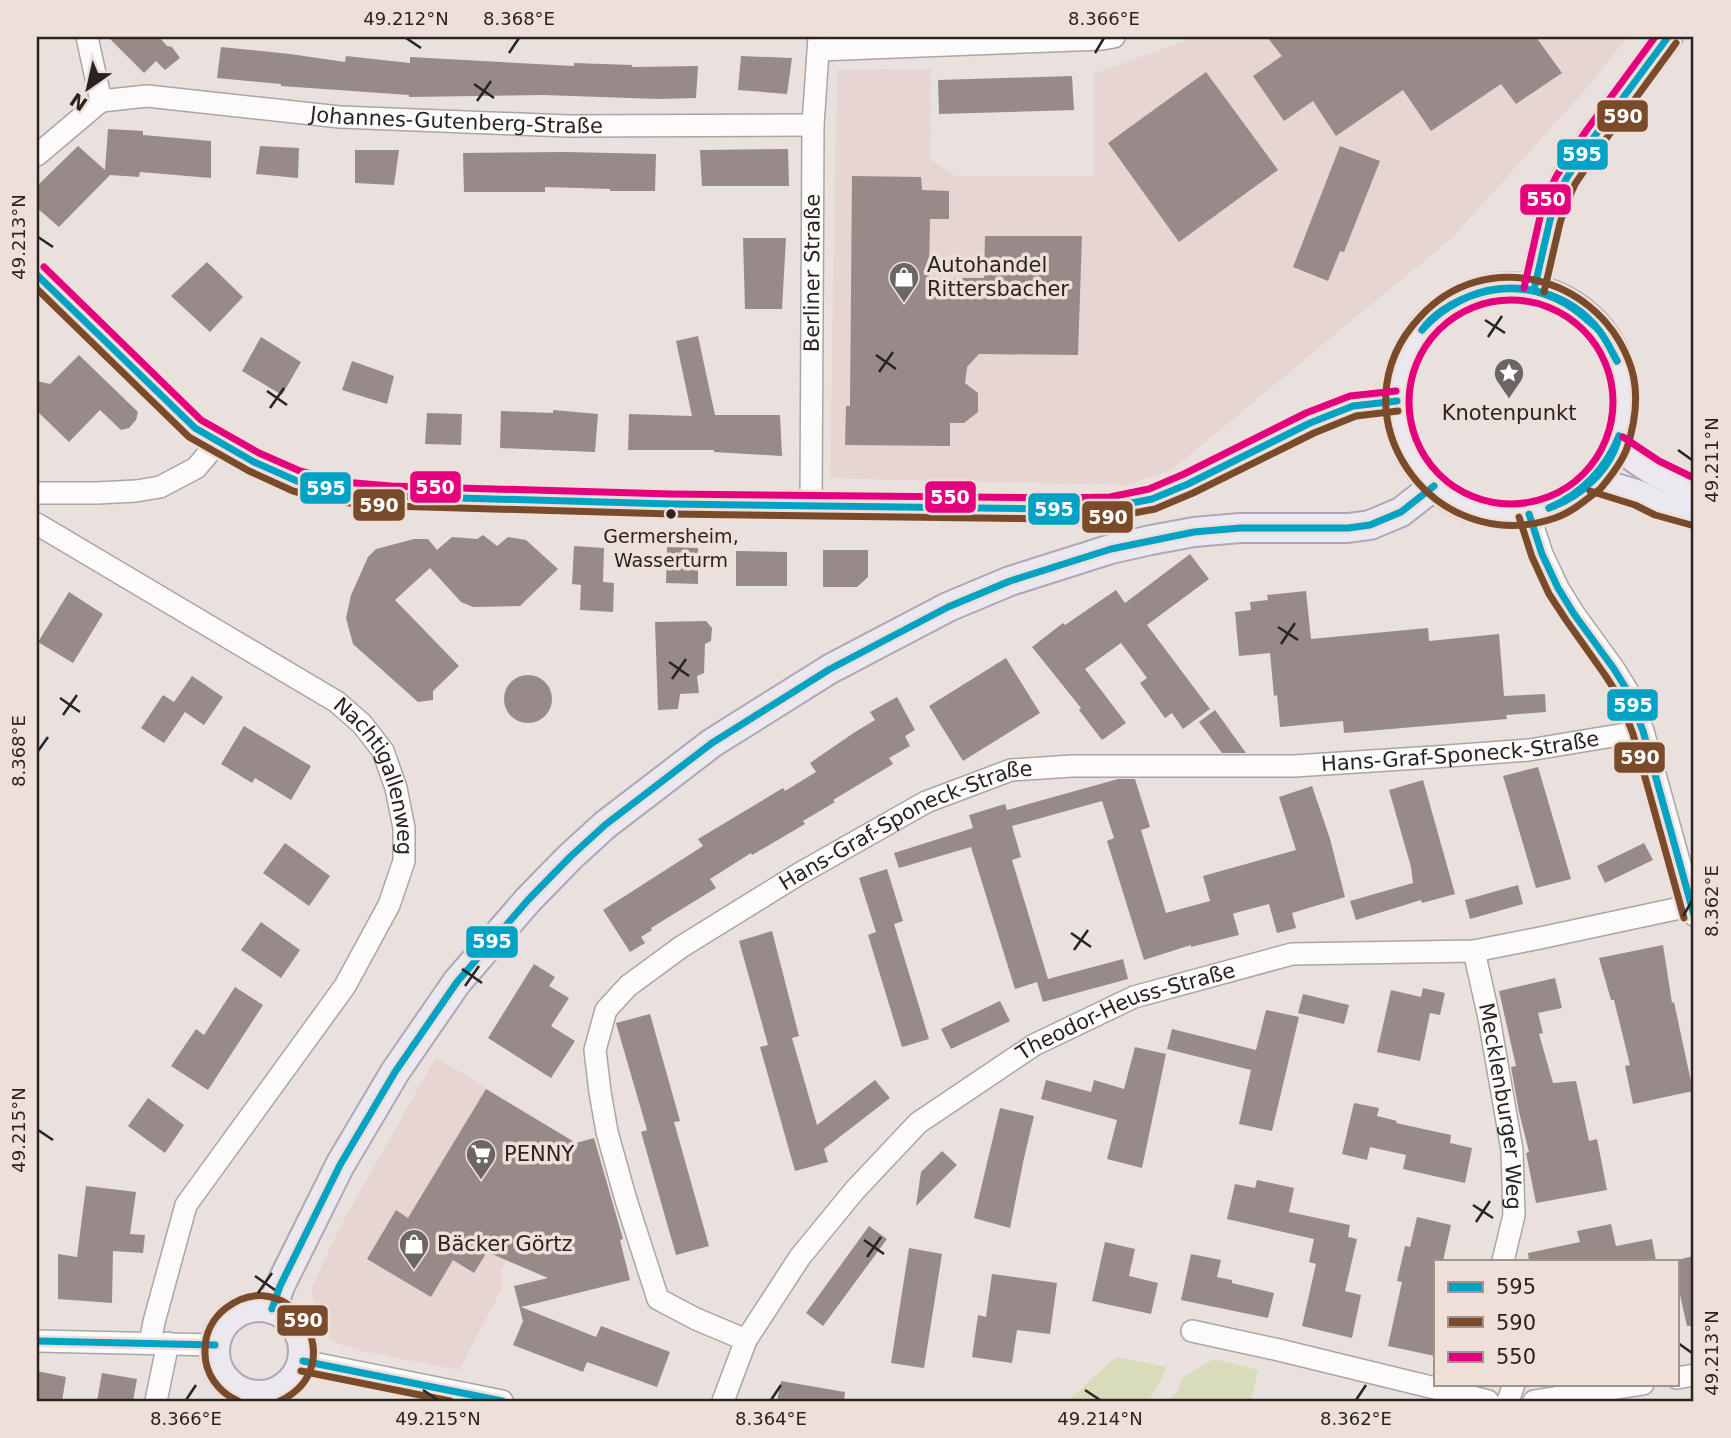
<svg xmlns="http://www.w3.org/2000/svg" width="1731" height="1438" font-family="'DejaVu Sans',sans-serif">
	<style>
		.commercial { fill: #e6d5d0 }
		.green { fill: #d8dcba }
		.building { fill: #988a88 }
		.lines { fill: none; stroke-linecap: round; stroke-linejoin: round }
		.minor-casing { stroke: #aba5a3; stroke-width: 24 }
		.major-casing { stroke: #afa7b3; stroke-width: 32 }
		.minor { stroke: #fcfafa; stroke-width: 21 }
		.major { stroke: #ece8f0; stroke-width: 28 }
		.bus-1-casing { stroke: #eedfd9; stroke-width: 12 }
		.bus-2-casing { stroke: #eedfd9; stroke-width: 12 }
		.bus-3-casing { stroke: #eedfd9; stroke-width: 12 }
		.bus-1 { stroke: #02a2c5; stroke-width: 7 }
		.bus-2 { stroke: #7a4b2a; stroke-width: 7 }
		.bus-3 { stroke: #e5007d; stroke-width: 7 }
		.ticks { fill: none; stroke: #292422; stroke-width: 2.5 }
		.bus-dot { fill: #292422; stroke: #eedfd9; stroke-width: 2.5 }
		.labels { text-anchor: middle; dominant-baseline: central; stroke-width: 7; stroke-linejoin: round; paint-order: stroke }
		.bus-label { font-size: 19px; fill: #292422; stroke: #eedfd9 }
		.street-label { font-size: 21px; fill: #292422; stroke: #eedfd9 }
		.poi-label { font-size: 21px; fill: #292422; stroke: #eedfd9; text-anchor: start }
		.line-badge { stroke: #eedfd9; stroke-width: 2.5 }
		.badge-label { font-size: 19px; text-anchor: middle; font-weight: bold; fill: #fff }
		.neatline { fill: none; stroke: #292422; stroke-width: 2.5 }
		.ticks-label { font-size: 18px; text-anchor: middle; fill: #292422 }
	</style>
	<rect width="100%" height="100%" fill="#e9e1de"/>
	<g class="commercial">
		<polygon points="1188,37 1627,37 1593,81 1453,237 1170,471 1126,485 830,478 837,70 931,69 930,159 956,176 1093,176 1093,74 1185,41"/>
		<polygon points="436,1057 576,1143 501,1270 502,1288 459,1370 362,1351 331,1341 321,1328 311,1290 341,1225"/>
	</g>
	<g class="green">
		<polygon points="1116,1357 1167,1367 1157,1387 1148,1401 1068,1401"/>
		<polygon points="1214,1359 1258,1370 1251,1401 1169,1401 1178,1390 1183,1377"/>
	</g>
	<g class="building">
		<polygon points="108,37 159,37 167,46 172,47 180,58 165,70 156,61 144,73"/>
		<polygon points="1267,37 1536,37 1562,73 1516,104 1501,84 1431,131 1403,90 1336,136 1313,101 1284,121 1253,76 1282,56"/>
		<polygon points="221,47 290,54 345,62 346,56 410,63 410,57 574,66 574,63 632,65 632,67 698,66 696,98 659,99 543,95 409,97 409,95 281,86 281,84 217,78"/>
		<polygon points="741,56 792,58 787,94 738,90"/>
		<polygon points="1206,72 1278,170 1179,242 1108,143"/>
		<polygon points="1072,76 1074,110 939,114 938,80"/>
		<polygon points="108,129 143,131 143,135 211,141 211,178 140,172 139,177 110,175 59,227 37,208 37,186 78,146 105,170"/>
		<polygon points="260,146 299,148 298,178 256,174"/>
		<polygon points="1340,146 1380,161 1344,252 1340,251 1328,281 1293,267"/>
		<polygon points="788,149 789,186 702,186 700,150"/>
		<polygon points="355,150 399,150 394,185 355,183"/>
		<polygon points="566,152 656,154 655,191 610,191 610,189 545,187 545,192 464,192 463,153"/>
		<polygon points="852,176 921,177 922,190 949,191 949,219 930,219 929,278 984,278 985,236 1082,236 1078,355 979,354 967,367 965,383 978,393 978,412 964,423 950,423 950,446 845,445 846,406 850,406"/>
		<polygon points="743,238 786,238 782,309 745,309"/>
		<polygon points="207,262 243,297 210,332 171,296"/>
		<polygon points="698,336 715,415 780,415 782,456 714,452 714,450 628,450 629,414 692,416 676,341"/>
		<polygon points="261,337 301,362 282,395 242,371"/>
		<polygon points="79,355 138,412 136,420 129,428 121,430 100,410 69,442 37,411 37,381 50,384"/>
		<polygon points="352,361 394,376 387,404 342,390"/>
		<polygon points="553,410 598,414 595,452 500,448 501,411 553,413"/>
		<polygon points="427,413 462,414 461,445 425,444"/>
		<polygon points="483,535 497,546 508,537 526,540 558,569 520,606 473,607 461,602 430,568 395,600 459,666 433,691 433,700 418,702 353,644 346,618 351,595 368,557 376,549 414,539 428,539 437,550 452,537 477,539"/>
		<polygon points="574,546 604,548 603,582 614,583 613,612 580,610 581,585 572,584"/>
		<polygon points="667,547 698,548 698,584 666,583"/>
		<polygon points="823,550 868,550 868,577 857,587 823,587"/>
		<polygon points="736,551 787,552 787,586 736,586"/>
		<polygon points="1190,554 1209,579 1147,625 1210,709 1183,729 1172,713 1165,718 1140,683 1147,678 1121,643 1085,669 1126,723 1102,740 1079,710 1081,708 1032,647 1063,623 1065,625 1116,590 1125,603"/>
		<polygon points="1306,591 1311,639 1428,628 1429,641 1499,634 1504,696 1545,694 1546,712 1506,715 1507,719 1344,733 1343,721 1280,727 1277,695 1274,696 1270,653 1239,656 1235,612 1251,610 1250,602 1268,600 1267,595"/>
		<polygon points="69,592 103,614 73,663 38,642"/>
		<polygon points="706,621 712,628 711,641 705,644 704,673 697,676 699,693 680,694 678,709 658,710 655,622"/>
		<polygon points="1006,658 1040,713 963,761 929,706"/>
		<circle cx="528" cy="699" r="24"/>
		<polygon points="192,676 223,697 204,725 185,712 164,743 141,728 163,695 174,702"/>
		<polygon points="897,697 915,730 905,736 910,746 889,758 893,764 833,800 835,802 803,821 805,824 752,855 751,853 710,879 716,888 651,928 652,930 641,937 645,943 630,952 603,910 703,846 698,839 783,788 785,791 816,772 810,763 855,732 875,720 870,712"/>
		<polygon points="1215,710 1246,753 1222,753 1199,722"/>
		<polygon points="244,726 311,766 291,800 255,778 252,783 221,764"/>
		<polygon points="1538,767 1571,879 1536,888 1503,776"/>
		<polygon points="1118,779 1135,779 1150,827 1141,830 1166,913 1210,901 1203,876 1296,850 1279,797 1312,786 1330,839 1345,897 1292,913 1296,928 1277,933 1269,904 1235,913 1233,914 1239,935 1191,947 1191,945 1144,960 1107,841 1114,838 1102,801 1012,826 1021,857 1012,860 1048,979 1123,959 1128,979 1043,1002 1037,982 1015,989 971,847 899,868 894,853 973,828 969,815 1005,804 1007,810"/>
		<polygon points="1423,780 1455,894 1422,903 1421,900 1356,920 1350,901 1413,883 1411,867 1389,790"/>
		<polygon points="285,843 330,876 309,906 263,873"/>
		<polygon points="1644,843 1653,860 1605,883 1597,866"/>
		<polygon points="887,869 903,921 894,924 929,1039 902,1047 868,935 876,932 859,878"/>
		<polygon points="1518,885 1523,904 1470,919 1465,900"/>
		<polygon points="261,922 300,950 281,978 241,950"/>
		<polygon points="772,931 799,1036 792,1038 817,1125 875,1080 890,1098 824,1149 828,1162 795,1171 760,1047 768,1045 739,941"/>
		<polygon points="1663,945 1672,1003 1674,1002 1693,1091 1633,1104 1625,1066 1630,1065 1614,1000 1611,1000 1599,958"/>
		<polygon points="534,964 555,977 549,986 569,998 551,1026 575,1041 551,1078 488,1038"/>
		<polygon points="1555,978 1562,1008 1538,1013 1543,1033 1539,1034 1553,1083 1576,1081 1589,1141 1597,1139 1607,1190 1536,1203 1526,1153 1529,1152 1519,1112 1511,1067 1516,1066 1499,991"/>
		<polygon points="235,987 263,1005 208,1090 171,1066 196,1029 204,1035"/>
		<polygon points="1423,988 1445,993 1440,1015 1430,1013 1420,1061 1377,1052 1391,990 1421,997"/>
		<polygon points="1303,994 1349,1005 1344,1024 1298,1013"/>
		<polygon points="1000,1001 1010,1021 951,1049 941,1029"/>
		<polygon points="1266,1010 1299,1017 1272,1131 1239,1124 1251,1070 1167,1049 1172,1029 1256,1050"/>
		<polygon points="650,1014 680,1121 674,1122 709,1246 676,1255 641,1132 647,1130 616,1023"/>
		<polygon points="1135,1047 1166,1054 1142,1168 1107,1159 1117,1120 1041,1099 1046,1080 1091,1092 1094,1080 1124,1089"/>
		<polygon points="486,1089 576,1143 594,1138 623,1239 620,1240 630,1280 521,1307 596,1337 601,1326 670,1352 657,1387 587,1362 583,1372 513,1345 523,1321 514,1286 548,1278 487,1252 474,1273 453,1260 431,1297 367,1259 396,1210 408,1218"/>
		<polygon points="148,1098 184,1125 165,1153 128,1126"/>
		<polygon points="1354,1103 1379,1108 1377,1116 1397,1121 1396,1123 1451,1135 1450,1143 1472,1148 1465,1183 1403,1169 1406,1155 1370,1147 1367,1160 1342,1154"/>
		<polygon points="1000,1108 1034,1116 1024,1158 1010,1228 974,1218"/>
		<polygon points="942,1151 957,1165 916,1206 921,1172"/>
		<polygon points="1257,1180 1294,1188 1289,1212 1350,1225 1348,1237 1357,1239 1345,1291 1361,1295 1352,1338 1302,1326 1316,1264 1309,1262 1314,1239 1227,1219 1235,1184 1255,1188"/>
		<polygon points="86,1186 136,1192 130,1234 145,1235 143,1253 113,1251 112,1303 58,1299 58,1254 77,1257"/>
		<polygon points="1417,1217 1451,1225 1443,1261 1435,1261 1435,1356 1388,1346 1402,1282 1397,1281 1405,1246 1410,1247"/>
		<polygon points="1611,1224 1616,1246 1652,1239 1656,1261 1529,1261 1528,1253 1580,1242 1577,1231"/>
		<polygon points="869,1226 887,1239 823,1326 806,1313"/>
		<polygon points="1105,1242 1135,1249 1129,1276 1158,1283 1151,1314 1092,1301"/>
		<polygon points="909,1248 942,1254 924,1368 891,1363"/>
		<polygon points="1191,1254 1221,1260 1217,1277 1232,1280 1232,1283 1274,1293 1268,1318 1181,1300"/>
		<polygon points="1694,1256 1694,1326 1687,1326 1677,1282 1677,1260"/>
		<polygon points="992,1274 1057,1283 1050,1334 1017,1330 1012,1363 972,1357 978,1315 986,1317"/>
		<polygon points="37,1371 66,1377 62,1401 37,1401"/>
		<polygon points="102,1373 137,1379 133,1401 97,1401"/>
		<polygon points="781,1381 845,1392 844,1401 777,1401"/>
	</g>
	<g class="lines">
		<g class="minor-casing">
			<g id="minor">
				<polyline points="819,50 1102,39 1114,37"/>
				<path id="s1" d="M101,101L147,96L340,117L568,126L813,125"/>
				<polyline points="37,155 101,101 87,37"/>
				<polyline points="37,275 195,428 254,462 297,481 341,492 390,496 671,504 1062,509 1111,507 1152,499 1188,484 1310,423 1353,406 1397,401"/>
				<polyline points="37,493 97,493 136,491 160,487 196,468 218,442"/>
				<path id="s2" d="M811,507L813,125L819,37"/>
				<polyline points="1529,514 1542,554 1558,588 1574,614 1614,669 1627,690 1643,731 1694,915"/>
				<path id="s3" d="M37,524L337,702L362,724L383,751L396,788L404,828V861L389,905L345,986L186,1205L154,1322L150,1343"/>
				<path id="s4" d="M1474,951L1489,1018L1512,1150L1514,1215L1503,1261"/>
				<polyline points="1192,1331 1279,1350 1488,1401"/>
				<path id="s5" d="M746,1340L696,1319L658,1299L626,1200L607,1132L600,1092L595,1050L606,1010L628,986L681,947L799,874L926,802L1011,770L1072,766H1294L1434,757L1529,750L1643,731"/>
				<polyline points="37,1341 215,1345"/>
				<polyline points="303,1361 502,1401"/>
				<polyline points="1677,1378 1694,1375"/>
				<polyline points="156,1401 168,1343"/>
				<path id="s6" d="M723,1401L746,1340L800,1257L855,1190L918,1123L1034,1045L1134,997L1292,954L1474,951L1540,938L1694,905"/>
				<polyline points="1508,1401 1514,1384"/>
				<polyline points="1534,1401 1643,1384"/>
			</g>
		</g>
		<g class="major-casing">
			<g id="major">
				<circle cx="1511" cy="401" r="114"/>
				<polyline points="1534,290 1550,220 1557,198 1566,179 1594,137 1668,37"/>
				<path d="M1617,445C1644,466 1661,477 1694,489"/>
				<polyline points="1593,481 1639,495 1659,505 1694,515"/>
				<circle cx="259" cy="1351" r="44"/>
				<polyline points="272,1309 280,1286 340,1165 395,1072 457,982 528,900 570,857 605,825 712,743 830,669 948,607 1010,581 1111,549 1151,540 1194,532 1240,528 1348,528 1370,525 1401,512 1434,486"/>
			</g>
		</g>
		<use href="#minor" class="minor"/>
		<use href="#major" class="major"/>
		<g class="bus-1-casing">
			<g id="bus-1">
				<polyline points="37,275 195,428 254,462 297,481 341,492 390,496 671,504 1062,509 1111,507 1152,499 1188,484 1310,423 1353,406 1397,401"/>
				<polyline points="1534,290 1550,220 1557,198 1566,179 1594,137 1668,37"/>
				<path d="M1422,330C1432,315 1449,305 1465,298C1508,278 1562,289 1594,324C1604,335 1610,348 1617,361"/>
				<path d="M1422,330C1466,281 1536,274 1585,318C1590,323 1597,327 1601,333C1607,341 1612,352 1617,361"/>
				<path d="M1549,508C1582,493 1605,470 1619,436"/>
				<path d="M1549,508C1580,498 1612,469 1619,436"/>
				<polyline points="1529,514 1542,554 1558,588 1574,614 1614,669 1627,690 1643,731 1694,915"/>
				<polyline points="272,1309 280,1286 340,1165 395,1072 457,982 528,900 570,857 605,825 712,743 830,669 948,607 1010,581 1111,549 1194,532 1240,528 1348,528 1370,525 1401,512 1434,486"/>
				<polyline points="37,1341 215,1345"/>
				<polyline points="303,1361 502,1401"/>
			</g>
		</g>
		<g class="bus-2-casing">
			<g id="bus-2">
				<polyline points="37,289 189,437 249,471 293,491 338,502 390,506 671,514 1062,519 1112,517 1155,509 1193,493 1314,433 1356,416 1398,411"/>
				<polyline points="1544,292 1560,223 1567,202 1575,184 1603,143 1676,43"/>
				<path d="M1600,489C1586,500 1572,512 1555,518C1432,560 1330,413 1420,317C1484,247 1594,275 1628,359C1640,387 1636,420 1627,448C1622,462 1611,476 1601,488"/>
				<polyline points="1590,491 1635,505 1655,515 1691,525"/>
				<polyline points="1519,517 1532,557 1549,594 1566,620 1605,675 1618,695 1633,734 1684,918"/>
				<polyline points="301,1371 450,1401"/>
				<path d="M238,1401C218,1392 204,1373 205,1350C205,1333 213,1318 226,1308C289,1260 355,1365 280,1401"/>
			</g>
		</g>
		<g class="bus-3-casing">
			<g id="bus-3">
				<polyline points="44,267 201,420 259,453 300,471 343,482 391,486 671,494 1062,498 1110,497 1149,489 1184,474 1306,413 1350,396 1396,391"/>
				<polyline points="1524,288 1540,217 1547,195 1557,175 1586,131 1655,37"/>
				<circle cx="1511" cy="402" r="102"/>
				<polyline points="1623,437 1659,461 1694,478"/>
			</g>
		</g>
		<use href="#bus-1" class="bus-1"/>
		<use href="#bus-2" class="bus-2"/>
		<use href="#bus-3" class="bus-3"/>
	</g>
	<path class="ticks" d="M406,38L421,48M509,53L519,38M1095,53L1104,38M474,84L494,98M477,101L491,81M38,237L53,247M1485,320L1505,333M1488,337L1502,316M876,355L896,369M879,372L893,352M267,391L287,405M270,408L284,388M1678,450L1692,460M1278,627L1298,640M1281,644L1295,623M669,662L689,676M672,679L686,659M60,698L80,712M63,715L77,695M38,751L48,737M1683,916L1692,901M1071,933L1091,947M1074,950L1088,930M462,969L482,983M465,986L479,966M38,1130L53,1140M1473,1205L1493,1218M1476,1222L1490,1201M864,1240L884,1254M867,1257L881,1237M255,1276L275,1290M258,1293L272,1273M1678,1343L1692,1353M423,1390L438,1400M1085,1390L1100,1400M186,1400L196,1385M771,1400L781,1385M1356,1400L1366,1385"/>
	<defs>
		<g id="shop-pin" transform="scale(1.575)"><path d="M0 17L-7.5 6A9.5 9.5 0 1 1 7.5 6Z" fill="#6c6664" stroke="#eedfd9"/><path d="M-5-2.5h2.3a2.7 3.5 0 0 1 5.4 0H5L5.5 6h-11ZM-1.5-2.5h3a1.5 2.3 0 0 0-3 0Z" fill="#fff"/></g>
		<g id="sight-pin" transform="scale(1.575)"><path d="M0 17L-7.5 6A9.5 9.5 0 1 1 7.5 6Z" fill="#6c6664" stroke="#eedfd9"/><path d="M0-6L1.8-2.2L6-1.7L2.9 1.2L3.7 5.4L0 3.3L-3.7 5.4L-2.9 1.2L-6-1.7L-1.8-2.2Z" fill="#fff"/></g>
		<g id="supermarket-pin" transform="scale(1.575)"><path d="M0 17L-7.5 6A9.5 9.5 0 1 1 7.5 6Z" fill="#6c6664" stroke="#eedfd9"/><path d="M-6-5.5h2.5l.6 2H6L4.5 2H-2.5L-4.4-4H-6ZM-1.5 3.2a1.3 1.3 0 1 0 .1 0ZM3 3.2a1.3 1.3 0 1 0 .1 0Z" fill="#fff"/></g>
	</defs>
	<g fill-rule="evenodd">
		<use href="#shop-pin" x="904" y="277"/>
		<use href="#sight-pin" x="1509" y="373"/>
		<use href="#supermarket-pin" x="481" y="1154"/>
		<use href="#shop-pin" x="414" y="1244"/>
	</g>
	<circle class="bus-dot" cx="671" cy="514" r="6"/>
	<g class="labels">
		<g class="bus-label">
			<text x="671" y="536">Germersheim,<tspan x="671" dy="24">Wasserturm</tspan></text>
		</g>
		<g class="street-label">
			<text stroke="none"><textPath href="#s1" startOffset="357">Johannes-Gutenberg-Straße</textPath></text>
			<text stroke="none"><textPath href="#s2" startOffset="234">Berliner Straße</textPath></text>
			<text stroke="none"><textPath href="#s5" startOffset="1320">Hans-Graf-Sponeck-Straße</textPath></text>
			<text stroke="none"><textPath href="#s3" startOffset="436">Nachtigallenweg</textPath></text>
			<text stroke="none"><textPath href="#s5" startOffset="752">Hans-Graf-Sponeck-Straße</textPath></text>
			<text stroke="none"><textPath href="#s6" startOffset="581">Theodor-Heuss-Straße</textPath></text>
			<text stroke="none"><textPath href="#s4" startOffset="158">Mecklenburger Weg</textPath></text>
		</g>
		<g class="poi-label">
			<text x="927" y="265">Autohandel<tspan x="927" dy="24">Rittersbacher</tspan></text>
			<text x="1509" y="413" text-anchor="middle">Knotenpunkt</text>
			<text x="504" y="1154">PENNY</text>
			<text x="437" y="1244">Bäcker Görtz</text>
		</g>
	</g>
	<g class="line-badge">
		<rect x="1596" y="99" width="53" height="34" rx="7" fill="#7a4b2a"/>
		<rect x="1556" y="138" width="53" height="33" rx="7" fill="#02a2c5"/>
		<rect x="1519" y="183" width="53" height="33" rx="7" fill="#e5007d"/>
		<rect x="409" y="470" width="53" height="34" rx="7" fill="#e5007d"/>
		<rect x="299" y="471" width="53" height="34" rx="7" fill="#02a2c5"/>
		<rect x="924" y="480" width="53" height="34" rx="7" fill="#e5007d"/>
		<rect x="352" y="488" width="54" height="34" rx="7" fill="#7a4b2a"/>
		<rect x="1027" y="492" width="54" height="34" rx="7" fill="#02a2c5"/>
		<rect x="1081" y="500" width="53" height="34" rx="7" fill="#7a4b2a"/>
		<rect x="1606" y="688" width="53" height="34" rx="7" fill="#02a2c5"/>
		<rect x="1613" y="741" width="53" height="33" rx="7" fill="#7a4b2a"/>
		<rect x="465" y="925" width="54" height="34" rx="7" fill="#02a2c5"/>
		<rect x="276" y="1304" width="53" height="33" rx="7" fill="#7a4b2a"/>
	</g>
	<g class="badge-label">
		<text x="1623" y="123">590</text>
		<text x="1582" y="161">595</text>
		<text x="1546" y="206">550</text>
		<text x="435" y="494">550</text>
		<text x="326" y="495">595</text>
		<text x="950" y="504">550</text>
		<text x="379" y="512">590</text>
		<text x="1054" y="516">595</text>
		<text x="1108" y="524">590</text>
		<text x="1633" y="712">595</text>
		<text x="1640" y="764">590</text>
		<text x="492" y="948">595</text>
		<text x="303" y="1327">590</text>
	</g>
	<rect width="1731" height="1438" fill="none" stroke="#eedfd9" stroke-width="77"/>
	<rect x="1434" y="1260" width="245" height="126" fill="#eedfd9" stroke="#9f9490" stroke-width="2"/>
	<rect x="1448" y="1282" width="35" height="10" fill="#02a2c5" stroke="#9f9490" stroke-width="2"/>
	<text x="1496" y="1294" font-size="21" fill="#292422">595</text>
	<rect x="1448" y="1317" width="35" height="10" fill="#7a4b2a" stroke="#9f9490" stroke-width="2"/>
	<text x="1496" y="1330" font-size="21" fill="#292422">590</text>
	<rect x="1448" y="1352" width="35" height="10" fill="#e5007d" stroke="#9f9490" stroke-width="2"/>
	<text x="1496" y="1364" font-size="21" fill="#292422">550</text>
	<g transform="translate(88 88) rotate(214)" stroke="#eedfd9" stroke-width="5" paint-order="stroke">
	<path d="M0-5L12 26L0 18L-12 26Z" fill="#292422"/>
	<text y="-10" font-size="19" font-weight="bold" text-anchor="middle" fill="#292422">N</text>
	</g>
	<rect x="38" y="38" width="1654" height="1362" class="neatline"/>
	<g class="ticks-label">
		<text x="406" y="25">49.212°N</text>
		<text x="519" y="25">8.368°E</text>
		<text x="1104" y="25">8.366°E</text>
		<text transform="translate(19 237) rotate(-90)" y="6">49.213°N</text>
		<text transform="translate(1712 460) rotate(-90)" y="6">49.211°N</text>
		<text transform="translate(19 751) rotate(-90)" y="6">8.368°E</text>
		<text transform="translate(1712 901) rotate(-90)" y="6">8.362°E</text>
		<text transform="translate(19 1130) rotate(-90)" y="6">49.215°N</text>
		<text transform="translate(1712 1353) rotate(-90)" y="6">49.213°N</text>
		<text x="186" y="1425">8.366°E</text>
		<text x="438" y="1425">49.215°N</text>
		<text x="771" y="1425">8.364°E</text>
		<text x="1100" y="1425">49.214°N</text>
		<text x="1356" y="1425">8.362°E</text>
	</g>
</svg>
